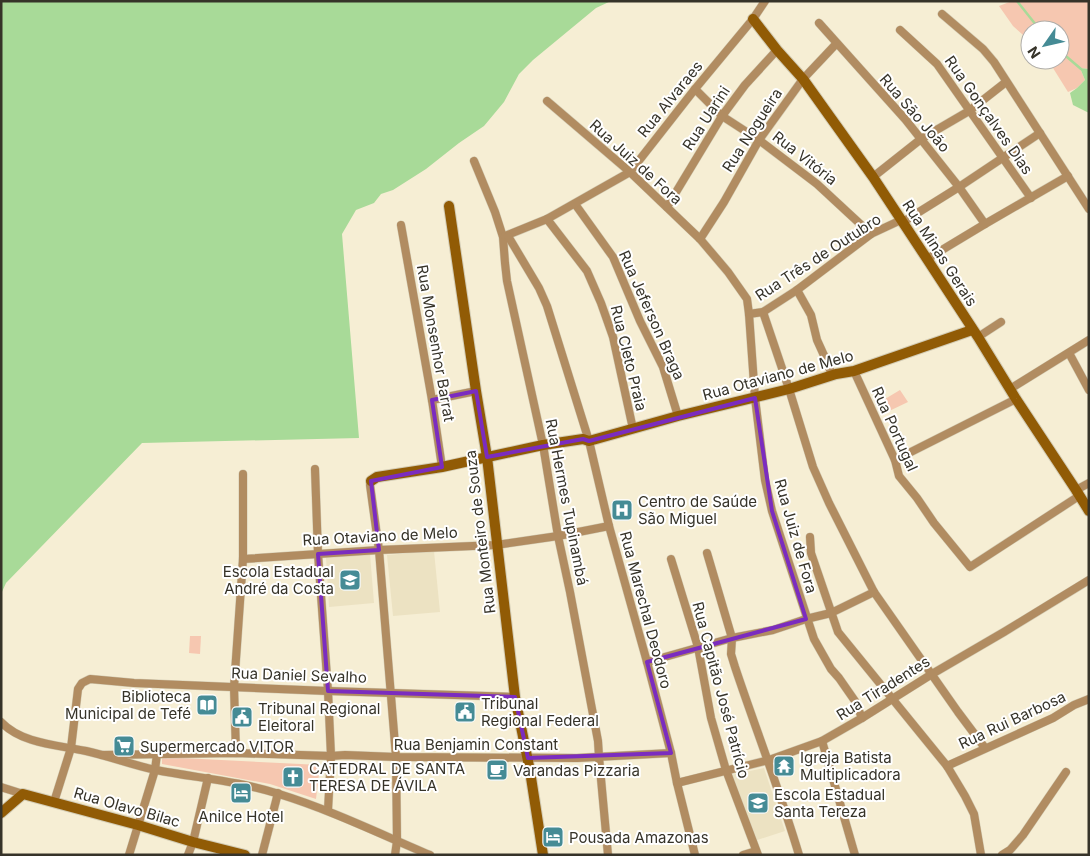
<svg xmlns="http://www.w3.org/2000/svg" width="1090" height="856" font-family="Inter,sans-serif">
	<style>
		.built { fill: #ece2c2 }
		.green { fill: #f6c7b0 }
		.water { fill: #a8da98 }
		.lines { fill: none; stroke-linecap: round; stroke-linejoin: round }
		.stream { stroke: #a8da98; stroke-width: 2.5 }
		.street-casing { stroke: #d3ccb5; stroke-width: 9 }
		.secondary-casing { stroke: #d3ccb5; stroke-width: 12 }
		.street { stroke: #b18c61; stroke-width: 8 }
		.secondary { stroke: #915b05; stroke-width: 10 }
		.marked { fill: none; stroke: #7b2cbf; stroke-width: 4; stroke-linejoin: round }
		.labels { text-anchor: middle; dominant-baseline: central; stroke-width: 4; stroke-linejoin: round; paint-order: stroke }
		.street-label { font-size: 15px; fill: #363329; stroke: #fff }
		.poi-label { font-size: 15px; fill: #363329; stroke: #fff; text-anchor: start }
	</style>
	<rect width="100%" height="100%" fill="#f6eed4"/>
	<g class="built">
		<polygon points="434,551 440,612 393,616 387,555"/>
		<polygon points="370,554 374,603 329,607 326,558"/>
		<polygon points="764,768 785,831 754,841 731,775"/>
	</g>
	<g class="green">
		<polygon points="1012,1 1089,1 1089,69 1080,68 1085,80 1077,88 1068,92 1048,60 1060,60 1060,30 1030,30 1030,41 1013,26 999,6"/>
		<polygon points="900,390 908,402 885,413 880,402"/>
		<polygon points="190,636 201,636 200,654 189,653"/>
		<polygon points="162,757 320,765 316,799 270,784 162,764"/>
	</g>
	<g class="water">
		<polygon points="1,1 611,1 596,8 533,60 519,74 504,102 484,126 459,143 426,169 393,190 381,194 374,203 356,210 342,234 359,438 142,443 6,583 1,594"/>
		<polygon points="1080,68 1089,69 1089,113 1073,105 1070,93 1077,88 1085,80"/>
	</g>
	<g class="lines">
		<g class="stream">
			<polyline points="1017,1 1040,30"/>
			<polyline points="1060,51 1081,69"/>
		</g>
		<g class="street-casing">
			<g id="street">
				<polyline points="942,14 983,49 994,62 1089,209"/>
				<polyline points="819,23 905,119 959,187 985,224"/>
				<polyline points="900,30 937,64 1031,198"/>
				<polyline points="695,89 722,116 759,140 817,184 871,234"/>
				<polyline points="547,101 630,172 700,239 728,272 747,299 749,314 755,398 765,480 772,511 814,639 831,669 839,678 855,701 862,718"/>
				<polyline points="474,161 495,212 503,237 505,263 507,281 543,445 558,536 570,592 598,741 599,757 608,855"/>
				<polyline points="873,177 921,139 969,111 1006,82"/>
				<polyline points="575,204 613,257 640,321 663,367 678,416"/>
				<polyline points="667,207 722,116 745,85 777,50"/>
				<polyline points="547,219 587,271 601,303 613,337 633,429"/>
				<polyline points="903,222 959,187 1040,133"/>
				<polyline points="401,225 432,400 442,467"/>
				<polyline points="505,236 547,219 630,172 695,89 753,19 765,1"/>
				<polyline points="508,236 539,288 547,306 589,441 609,526 647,662 671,753 677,783 695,855"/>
				<polyline points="700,239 724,202 759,140 803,79 836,44"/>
				<polyline points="927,259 985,224 1068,176"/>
				<polyline points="797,290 811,315 817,340 827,362 832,375"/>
				<polyline points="763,312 789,389 813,467 829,503 874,592 958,712 985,748"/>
				<polyline points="749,314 763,312 797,290 871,234 901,220"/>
				<polyline points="978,337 1001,322"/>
				<polyline points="1069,353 1089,390"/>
				<polyline points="854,371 895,460 899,476 917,498 934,523 970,567 1079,496"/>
				<polyline points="1010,389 1089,340"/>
				<polyline points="432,400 476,391"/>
				<polyline points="895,460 1016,399"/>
				<polyline points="315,469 318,554 328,691 331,756 328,810"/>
				<polyline points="371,481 370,485 379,550 396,757 397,841 395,855"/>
				<polyline points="1076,490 1089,483"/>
				<polyline points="810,537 811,553 838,632 947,766 965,796 974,814 981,855"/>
				<path d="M707,553L732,638L731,654L735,667C756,730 780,791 799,855"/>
				<polyline points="243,559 379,550 496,545 558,536 609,526"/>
				<polyline points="671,559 698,647 711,718 726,770 758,855"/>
				<polyline points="647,662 732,638 773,630 806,619 831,613 874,592"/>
				<path d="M1,722C22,744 58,745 86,751C109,756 132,765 156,770C197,778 239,781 279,794C331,810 380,834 430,855"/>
				<polyline points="822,741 855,855"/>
				<polyline points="236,753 234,687 243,559 243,474"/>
				<polyline points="102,755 236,753 331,756 345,755 396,757 577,758 671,753"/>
				<polyline points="947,766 1053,718 1074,705 1089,699"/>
				<polyline points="677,783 769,760 822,741 862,718 932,674 1004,632 1089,580"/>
				<polyline points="1,787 23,794"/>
				<polyline points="54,802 71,748 78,689 82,683 90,679 134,683 328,691 515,697"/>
				<polyline points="129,855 155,770 157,754"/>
				<polyline points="188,855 193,842 208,778"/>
				<polyline points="262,855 278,793"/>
				<polyline points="743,855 756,851"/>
				<polyline points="1002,855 1010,850 1023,835 1066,772"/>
			</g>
		</g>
		<g class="secondary-casing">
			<g id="secondary">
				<polyline points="753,19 777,50 803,79 873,177 927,259 978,337 1016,399 1076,490 1089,511"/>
				<polyline points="449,206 476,391 487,457 515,697 530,771 543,855"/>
				<polyline points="371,481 377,477 442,467 543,445 583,439 589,441 678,416 789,389 836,374 854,371 972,330"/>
				<polyline points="1,813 23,794 138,825 193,842 245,855"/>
			</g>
		</g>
		<use href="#street" class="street"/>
		<use href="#secondary" class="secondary"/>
	</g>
	<path class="marked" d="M476,391L487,457L583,439L589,441L755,398L772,511L806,619L647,662L671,753L528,758L515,697L328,691L318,554L379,550L371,481L442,467L432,400Z"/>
	<defs>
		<g id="hospital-square" transform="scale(1.125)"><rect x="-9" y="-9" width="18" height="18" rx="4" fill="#458b95" stroke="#fff"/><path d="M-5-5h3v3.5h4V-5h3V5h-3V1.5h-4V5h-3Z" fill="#fff"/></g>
		<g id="school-square" transform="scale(1.125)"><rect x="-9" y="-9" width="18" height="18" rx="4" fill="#458b95" stroke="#fff"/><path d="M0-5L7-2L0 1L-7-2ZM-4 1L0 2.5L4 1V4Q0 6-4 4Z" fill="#fff"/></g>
		<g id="library-square" transform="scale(1.125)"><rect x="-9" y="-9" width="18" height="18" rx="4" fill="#458b95" stroke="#fff"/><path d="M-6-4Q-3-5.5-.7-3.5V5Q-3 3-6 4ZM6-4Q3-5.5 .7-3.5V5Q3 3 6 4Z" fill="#fff"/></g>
		<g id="civic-square" transform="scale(1.125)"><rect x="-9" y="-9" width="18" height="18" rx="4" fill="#458b95" stroke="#fff"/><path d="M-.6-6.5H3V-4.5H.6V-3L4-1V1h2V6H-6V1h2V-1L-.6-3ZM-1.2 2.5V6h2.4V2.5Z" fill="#fff"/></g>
		<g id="supermarket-square" transform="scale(1.125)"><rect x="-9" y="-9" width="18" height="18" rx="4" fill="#458b95" stroke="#fff"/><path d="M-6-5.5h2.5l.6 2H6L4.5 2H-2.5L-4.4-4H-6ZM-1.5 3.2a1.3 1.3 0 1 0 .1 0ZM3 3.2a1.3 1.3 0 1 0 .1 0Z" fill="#fff"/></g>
		<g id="temple-square" transform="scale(1.125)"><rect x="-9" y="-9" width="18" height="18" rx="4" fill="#458b95" stroke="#fff"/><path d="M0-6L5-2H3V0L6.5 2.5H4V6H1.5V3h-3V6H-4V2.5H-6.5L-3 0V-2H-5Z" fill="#fff"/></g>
		<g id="cafe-square" transform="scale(1.125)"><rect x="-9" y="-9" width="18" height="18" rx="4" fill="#458b95" stroke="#fff"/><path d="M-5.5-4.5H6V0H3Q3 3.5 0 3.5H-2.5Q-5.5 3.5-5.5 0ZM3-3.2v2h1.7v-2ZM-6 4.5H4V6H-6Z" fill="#fff"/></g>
		<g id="church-square" transform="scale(1.125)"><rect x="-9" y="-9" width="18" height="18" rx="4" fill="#458b95" stroke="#fff"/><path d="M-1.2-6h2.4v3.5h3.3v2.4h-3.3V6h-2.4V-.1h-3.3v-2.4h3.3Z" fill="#fff"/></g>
		<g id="hotel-square" transform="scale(1.125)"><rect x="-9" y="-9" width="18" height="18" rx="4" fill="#458b95" stroke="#fff"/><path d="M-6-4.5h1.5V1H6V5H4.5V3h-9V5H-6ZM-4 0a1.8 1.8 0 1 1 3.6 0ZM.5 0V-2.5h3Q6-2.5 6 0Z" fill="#fff"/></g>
	</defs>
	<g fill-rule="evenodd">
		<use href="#hospital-square" x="622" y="510"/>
		<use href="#school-square" x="350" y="580"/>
		<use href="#library-square" x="207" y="705"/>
		<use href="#civic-square" x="465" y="712"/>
		<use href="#civic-square" x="242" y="717"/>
		<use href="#supermarket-square" x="124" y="746"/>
		<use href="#temple-square" x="784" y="766"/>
		<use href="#cafe-square" x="497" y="770"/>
		<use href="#church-square" x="293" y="777"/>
		<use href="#hotel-square" x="241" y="793"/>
		<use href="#school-square" x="758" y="803"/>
		<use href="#hotel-square" x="553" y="837"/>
	</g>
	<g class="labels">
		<g class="street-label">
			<text transform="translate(670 99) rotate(-51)">Rua Alvaraes</text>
			<text transform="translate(915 113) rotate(49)">Rua São João</text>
			<text transform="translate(989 115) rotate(55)">Rua Gonçalves Dias</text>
			<text transform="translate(706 118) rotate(-57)">Rua Uarini</text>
			<text transform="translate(752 130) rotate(-57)">Rua Nogueira</text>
			<text transform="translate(805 158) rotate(38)">Rua Vitória</text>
			<text transform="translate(636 162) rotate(42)">Rua Juiz de Fora</text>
			<text transform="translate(940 253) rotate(57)">Rua Minas Gerais</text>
			<text transform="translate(818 257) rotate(-33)">Rua Três de Outubro</text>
			<text transform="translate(652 315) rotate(66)">Rua Jeferson Braga</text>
			<text transform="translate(436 343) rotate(80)">Rua Monsenhor Barrat</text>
			<text transform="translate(629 358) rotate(76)">Rua Cleto Praia</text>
			<text transform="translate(778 375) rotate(-15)">Rua Otaviano de Melo</text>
			<text transform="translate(895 429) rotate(66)">Rua Portugal</text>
			<text transform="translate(567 502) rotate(79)">Rua Hermes Tupinambá</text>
			<text transform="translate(480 532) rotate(-97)">Rua Monteiro de Souza</text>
			<text transform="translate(380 536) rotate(-3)">Rua Otaviano de Melo</text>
			<text transform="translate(796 536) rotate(74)">Rua Juiz de Fora</text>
			<text transform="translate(646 610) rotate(75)">Rua Marechal Deodoro</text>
			<text transform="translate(299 675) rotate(2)">Rua Daniel Sevalho</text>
			<text transform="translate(883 688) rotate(-32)">Rua Tiradentes</text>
			<text transform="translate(721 690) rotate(75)">Rua Capitão José Patrício</text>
			<text transform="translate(1012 720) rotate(-25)">Rua Rui Barbosa</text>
			<text x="476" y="744">Rua Benjamin Constant</text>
			<text transform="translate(127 807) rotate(16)">Rua Olavo Bilac</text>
		</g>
		<g class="poi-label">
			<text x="638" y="501">Centro de Saúde<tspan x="638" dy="17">São Miguel</tspan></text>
			<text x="334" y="571" text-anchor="end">Escola Estadual<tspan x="334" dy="17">André da Costa</tspan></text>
			<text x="191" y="696" text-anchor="end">Biblioteca<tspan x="191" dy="17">Municipal de Tefé</tspan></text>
			<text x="481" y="703">Tribunal<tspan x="481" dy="17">Regional Federal</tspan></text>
			<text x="258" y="708">Tribunal Regional<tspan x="258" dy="17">Eleitoral</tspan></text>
			<text x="140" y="746">Supermercado VITOR</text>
			<text x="800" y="757">Igreja Batista<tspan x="800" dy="17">Multiplicadora</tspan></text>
			<text x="309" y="768">CATEDRAL DE SANTA<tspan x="309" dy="17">TERESA DE ÁVILA</tspan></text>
			<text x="513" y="770">Varandas Pizzaria</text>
			<text x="774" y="794">Escola Estadual<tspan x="774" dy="17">Santa Tereza</tspan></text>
			<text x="241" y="816" text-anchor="middle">Anilce Hotel</text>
			<text x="569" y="837">Pousada Amazonas</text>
		</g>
	</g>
	<rect width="1090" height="856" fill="none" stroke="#363329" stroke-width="5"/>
	<g transform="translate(1045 45) rotate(236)"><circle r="24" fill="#ffffff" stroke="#afada9"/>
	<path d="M0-4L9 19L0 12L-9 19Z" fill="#458b95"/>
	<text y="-8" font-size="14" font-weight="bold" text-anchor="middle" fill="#363329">N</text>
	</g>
</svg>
